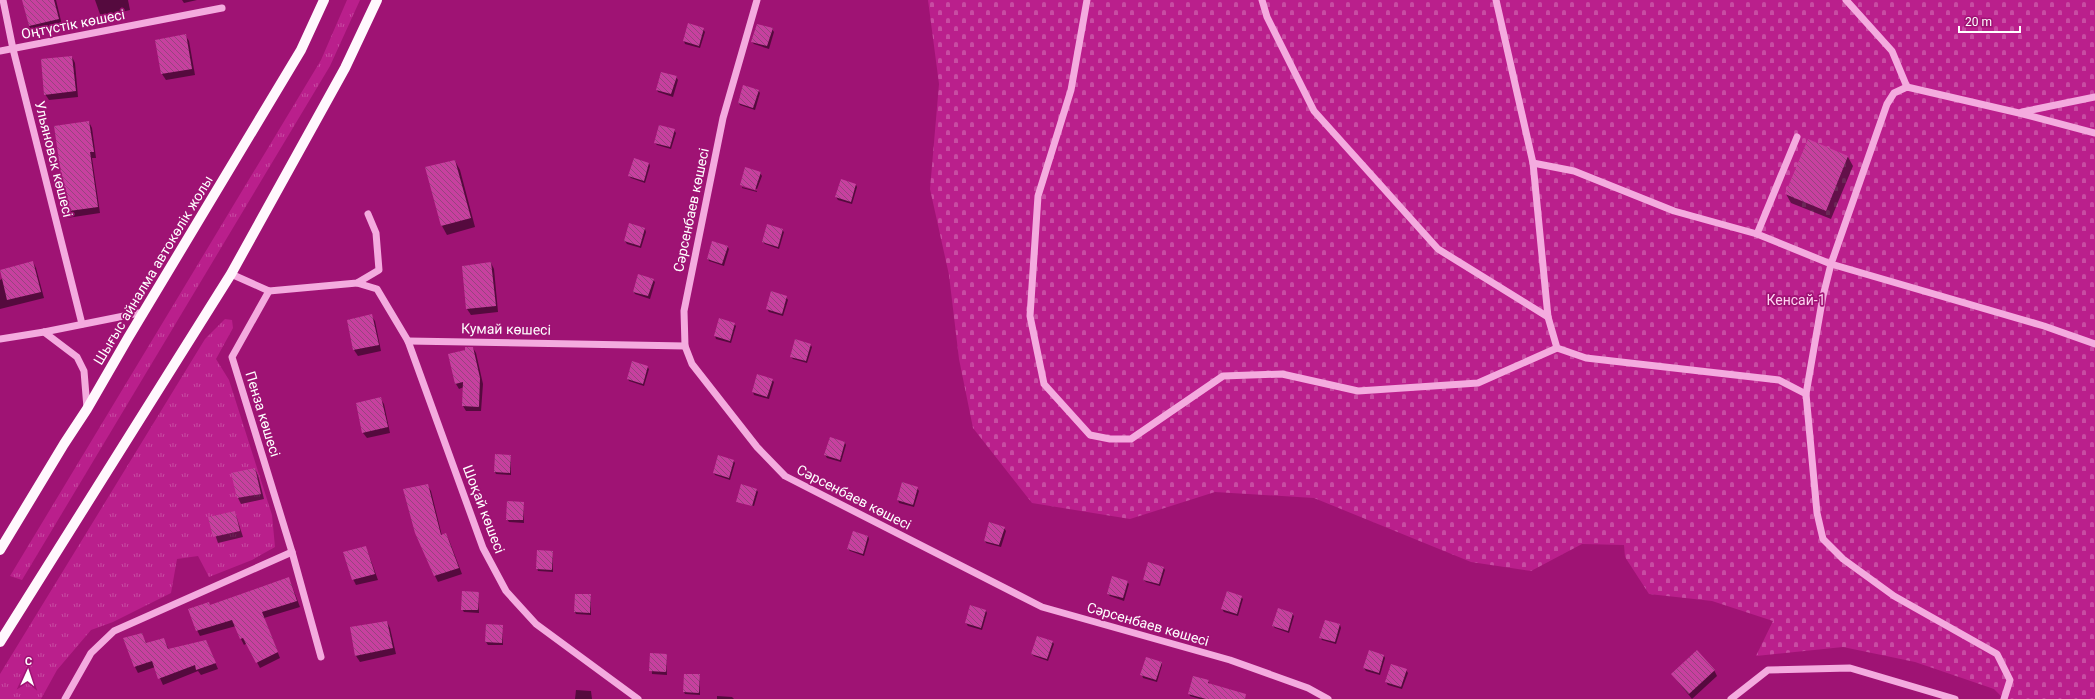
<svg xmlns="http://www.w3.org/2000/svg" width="2095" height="699" font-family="Roboto,sans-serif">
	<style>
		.grass { fill: url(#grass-tufts) }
		.cemetery { fill: url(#cemetery-stones) }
		.shadow { fill: #0007 }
		.building { fill: url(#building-back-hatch) }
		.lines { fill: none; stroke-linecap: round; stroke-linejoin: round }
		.minor { stroke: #f4abdf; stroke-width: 7 }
		.major { stroke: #fff8fd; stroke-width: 10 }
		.labels { text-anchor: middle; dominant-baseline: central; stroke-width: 3.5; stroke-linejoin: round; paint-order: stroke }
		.street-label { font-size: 14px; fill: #fff; stroke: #9f1374 }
		.park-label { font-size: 14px; fill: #fed3f1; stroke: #9f1374 }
	</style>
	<defs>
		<pattern id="grass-tufts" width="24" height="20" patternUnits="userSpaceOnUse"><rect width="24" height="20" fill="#ba1f8c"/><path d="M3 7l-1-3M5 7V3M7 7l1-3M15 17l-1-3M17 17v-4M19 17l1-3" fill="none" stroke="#c84ca3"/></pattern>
		<pattern id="cemetery-stones" width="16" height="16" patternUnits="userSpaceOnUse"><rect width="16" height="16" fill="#ba1f8c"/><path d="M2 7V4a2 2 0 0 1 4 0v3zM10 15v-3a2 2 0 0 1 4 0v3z" fill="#c84ca3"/></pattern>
		<pattern id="building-back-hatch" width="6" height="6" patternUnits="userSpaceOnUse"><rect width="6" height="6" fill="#c7409f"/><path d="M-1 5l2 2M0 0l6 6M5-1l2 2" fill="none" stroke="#96457e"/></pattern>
	</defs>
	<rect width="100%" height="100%" fill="#9f1374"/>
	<g class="grass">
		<polygon points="347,0 360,0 330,66 22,580 10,576 321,60"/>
		<polygon points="225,319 232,320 233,328 216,359 229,380 272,515 275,547 252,560 209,577 198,556 177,559 171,593 113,622 91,630 57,670 41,699 0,699 0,674 205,339"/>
	</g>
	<polygon class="cemetery" points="928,0 2095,0 2095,699 2004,699 1994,689 1915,662 1843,647 1756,656 1773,621 1712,601 1649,594 1625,557 1624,545 1582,544 1531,571 1471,562 1314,498 1215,492 1130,519 1032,503 973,428 959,359 949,275 930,189 939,84"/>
	<g class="shadow">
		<polygon points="23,0 56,0 62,25 33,32 29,26"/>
		<polygon points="95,0 128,0 130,10 101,17"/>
		<polygon points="182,0 197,0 184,3"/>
		<polygon points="703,29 705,32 700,48 685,44 684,41"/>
		<polygon points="772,29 774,32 769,49 754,44 752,42"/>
		<polygon points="185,35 189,41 195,75 166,80 162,74 156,41"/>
		<polygon points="72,57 75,63 78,97 49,100 45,94"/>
		<polygon points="676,77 678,80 673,97 658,92 657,90"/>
		<polygon points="758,90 760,93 755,110 740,105 739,103"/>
		<polygon points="89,122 92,128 96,158 92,158 100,213 67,218 63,212 59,182 63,182"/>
		<polygon points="674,130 676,133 671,149 657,145 655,143"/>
		<polygon points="1809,141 1848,157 1853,166 1831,219 1791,203 1786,194"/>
		<polygon points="455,161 460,170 475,227 447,235 442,226"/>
		<polygon points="649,163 650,166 645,183 631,178 629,176"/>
		<polygon points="760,173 762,176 757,189 741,185 741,186 741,185"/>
		<polygon points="856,185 857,187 852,204 838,200 836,197"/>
		<polygon points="742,187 757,191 757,192 742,188"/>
		<polygon points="645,229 646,232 641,248 627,244 625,241"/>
		<polygon points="782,230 784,232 779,249 765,244 763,242"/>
		<polygon points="727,246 729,249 724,266 709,261 708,259"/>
		<polygon points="33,262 36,268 44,298 0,309 0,280"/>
		<polygon points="491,263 494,269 498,312 471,315 467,309 463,266"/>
		<polygon points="653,280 655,282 650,299 635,294 634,292"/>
		<polygon points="786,297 788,300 783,316 769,312 767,309"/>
		<polygon points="371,316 375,321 381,351 358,356 354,350 348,321"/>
		<polygon points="734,324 736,326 731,343 716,339 715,336"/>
		<polygon points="810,344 812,347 807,363 793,359 791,357"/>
		<polygon points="473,348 476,353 483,384 481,411 466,411 463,406 464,387 459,389 456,384"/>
		<polygon points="647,367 649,369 644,386 629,381 628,379"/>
		<polygon points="772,380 774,382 769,399 754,395 753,392"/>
		<polygon points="380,398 384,404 390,433 367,438 363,433"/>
		<polygon points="845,443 846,445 841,462 827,458 825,455"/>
		<polygon points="511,456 511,475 496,474 495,472"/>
		<polygon points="733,460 735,463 730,480 715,475 714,473"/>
		<polygon points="255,469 258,475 264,499 241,504 238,498"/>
		<polygon points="427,485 431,491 442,536 446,535 449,540 462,574 438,582 435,576"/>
		<polygon points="917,488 919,491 914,507 899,503 898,500"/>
		<polygon points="756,489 758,492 754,506 738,501 738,503 737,502"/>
		<polygon points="523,503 524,523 509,522 507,519"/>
		<polygon points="235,512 243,537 218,543 209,517"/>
		<polygon points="1004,528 1006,531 1001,547 986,543 985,540"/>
		<polygon points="868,536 869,539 864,556 850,551 848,549"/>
		<polygon points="366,547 378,580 356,585 353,579"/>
		<polygon points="553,552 553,572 538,571 537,568"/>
		<polygon points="1163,567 1165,570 1160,586 1146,582 1144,580"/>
		<polygon points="289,578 300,607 264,618 280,658 260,668 247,643 244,645 241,639 236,626 200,636 197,630"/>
		<polygon points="1127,582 1129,584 1124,601 1110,596 1108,594"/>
		<polygon points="478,593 479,613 464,612 462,609"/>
		<polygon points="591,595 591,615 576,614 575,612"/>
		<polygon points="1241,597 1243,599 1238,616 1224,612 1222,609"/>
		<polygon points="986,611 987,613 982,630 968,626 966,623"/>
		<polygon points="1292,614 1294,616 1289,633 1275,628 1273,626"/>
		<polygon points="387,622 390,628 396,654 360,662 356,656 351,628"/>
		<polygon points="1340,625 1341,628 1336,644 1322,640 1320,637"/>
		<polygon points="502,626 503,645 488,645 486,642"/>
		<polygon points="142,635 147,644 164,639 169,650 206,641 218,669 201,675 198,671 163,685 155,667 138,673 135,667"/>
		<polygon points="1052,641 1054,644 1048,661 1034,656 1032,654"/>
		<polygon points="651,654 666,655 667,675 652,674"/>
		<polygon points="1384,656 1385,658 1380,675 1366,671 1364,668"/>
		<polygon points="1161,662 1162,665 1157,682 1143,678 1142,675"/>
		<polygon points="1406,670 1408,673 1402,689 1388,685 1386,682"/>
		<polygon points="1714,670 1717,676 1692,699 1672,674"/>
		<polygon points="700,675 700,695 685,694 684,692"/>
		<polygon points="1208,681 1210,684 1244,699 1200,699 1190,696 1189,693"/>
		<polygon points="576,690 591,691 592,699 575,699"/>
		<polygon points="717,696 732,697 734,699 717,699"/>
	</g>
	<g class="building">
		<polygon points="22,0 54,0 59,19 29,26"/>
		<polygon points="688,23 704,28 699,46 683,41"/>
		<polygon points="757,24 773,28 767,46 751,42"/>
		<polygon points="186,34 192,69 161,74 155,40"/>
		<polygon points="72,56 76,91 44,95 41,59"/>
		<polygon points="661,72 677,76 671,94 656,90"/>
		<polygon points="743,85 759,90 753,108 738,103"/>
		<polygon points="89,121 94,152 90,152 98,207 62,212 58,182 62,181 54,126"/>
		<polygon points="659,125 675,129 670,147 654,143"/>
		<polygon points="1808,139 1848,156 1826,211 1785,194"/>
		<polygon points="634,158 649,163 644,181 628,176"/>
		<polygon points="455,160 471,218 441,226 425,167"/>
		<polygon points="745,167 761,172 755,190 740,185"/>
		<polygon points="841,179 856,184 851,202 835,197"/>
		<polygon points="629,223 645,228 640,246 624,241"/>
		<polygon points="767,224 783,229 778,247 762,242"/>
		<polygon points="712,241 728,246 722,264 707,259"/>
		<polygon points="33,261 41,292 7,300 0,270"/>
		<polygon points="491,262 496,306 466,309 462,266"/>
		<polygon points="638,274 654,279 648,296 633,292"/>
		<polygon points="771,291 787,296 782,314 766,309"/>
		<polygon points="372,314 379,345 353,350 347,320"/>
		<polygon points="719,318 735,323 730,341 714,336"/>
		<polygon points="795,339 811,344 806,361 790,357"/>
		<polygon points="465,347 473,347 480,378 479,407 462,406 463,382 455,384 448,354 465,350"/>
		<polygon points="632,361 648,366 643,384 627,379"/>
		<polygon points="757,374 773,379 767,397 752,392"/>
		<polygon points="381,397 388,427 362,433 356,403"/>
		<polygon points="830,437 845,442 840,460 824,455"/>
		<polygon points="495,454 511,455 510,473 494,472"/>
		<polygon points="718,455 734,460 729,478 713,473"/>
		<polygon points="255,468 261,494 237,498 231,473"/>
		<polygon points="902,482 918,487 913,505 897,500"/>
		<polygon points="428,484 441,535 446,533 459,568 434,576 415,533 403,489"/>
		<polygon points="741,484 757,489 752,506 736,502"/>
		<polygon points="507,501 524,502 523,520 506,520"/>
		<polygon points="235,511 240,531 213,537 208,517"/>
		<polygon points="989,522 1005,527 999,545 984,541"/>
		<polygon points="853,531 868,536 863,554 847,549"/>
		<polygon points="366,546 375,574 352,580 343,552"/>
		<polygon points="537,550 553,551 552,570 536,569"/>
		<polygon points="1148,562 1164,567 1159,584 1143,580"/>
		<polygon points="1112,576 1128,581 1123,598 1107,594"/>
		<polygon points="289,577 297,601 262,612 278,652 256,663 243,638 240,639 232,620 196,631 188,609 209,602 210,605"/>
		<polygon points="462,591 479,592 478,610 461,610"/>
		<polygon points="1227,591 1242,596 1237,614 1221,609"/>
		<polygon points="575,594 591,594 590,613 574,612"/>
		<polygon points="970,605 986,610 981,628 965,623"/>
		<polygon points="1278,608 1293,613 1288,631 1272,626"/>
		<polygon points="1325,620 1340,624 1335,642 1319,638"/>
		<polygon points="387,621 393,648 355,656 350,627"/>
		<polygon points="486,624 503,625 502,643 485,642"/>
		<polygon points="142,633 146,643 164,638 168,649 206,640 216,663 196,670 195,665 158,679 152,661 134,667 123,638"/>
		<polygon points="1037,636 1053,641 1047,659 1031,654"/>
		<polygon points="1369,650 1384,655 1379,673 1363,668"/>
		<polygon points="1697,650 1715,670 1689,694 1671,674"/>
		<polygon points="650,653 667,654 666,672 649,671"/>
		<polygon points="1146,657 1162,662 1156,680 1140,675"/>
		<polygon points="1391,664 1407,669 1401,687 1385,682"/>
		<polygon points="684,674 700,674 699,693 683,692"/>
		<polygon points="1193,676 1209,680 1208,683 1246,694 1245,699 1206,699 1188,694"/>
	</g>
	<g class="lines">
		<g class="minor">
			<polyline points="3,0 13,49 82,324"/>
			<polyline points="757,0 723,118 684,311 685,346 692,364 757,447 785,476 1042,607 1230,660 1308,688 1328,699"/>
			<polyline points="1087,0 1071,90 1038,196 1030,316 1044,384 1090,435 1110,439 1131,439 1223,376 1282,374 1358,391 1478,383 1557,348"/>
			<polyline points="1262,0 1267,17 1314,111 1438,249 1548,317"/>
			<polyline points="1496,0 1533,163 1548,317 1557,348 1586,358 1779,380 1806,394 1817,513 1823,539 1843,559 1894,596 1997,654 2010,680 2004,699"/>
			<polyline points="1846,0 1892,51 1907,87"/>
			<polyline points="0,51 222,8"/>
			<polyline points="2022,112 2095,97"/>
			<polyline points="2095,133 2019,113 1907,87 1894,93 1887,104 1831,264 2044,326 2095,344"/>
			<polyline points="1797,137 1757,234 1831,264 1823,296 1806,394"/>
			<polyline points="1533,163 1574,171 1674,211 1757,234"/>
			<polyline points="231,274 269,291 357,283 379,270 376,233 368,214"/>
			<polyline points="357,283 377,289 408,341 483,548 506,591 536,624 638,699"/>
			<polyline points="269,291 232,357 292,552 321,657"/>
			<polyline points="44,332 77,357 84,371 87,408"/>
			<polyline points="0,339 44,332 144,312"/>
			<polyline points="408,341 685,346"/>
			<polyline points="65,699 91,653 114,631 292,552"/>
			<polyline points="1731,699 1768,670 1850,668 1955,699"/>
		</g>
		<g class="major">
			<polyline points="0,550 64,444 87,409 128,338 301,50 324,0"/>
			<polyline points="0,642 231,274 345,68 377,0"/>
		</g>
	</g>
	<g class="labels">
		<g class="street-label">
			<text transform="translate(73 24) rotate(-11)">Оңтүстік көшесі</text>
			<text transform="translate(54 159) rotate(76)">Ульяновск көшесі</text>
			<text transform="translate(691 210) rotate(-78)">Сәрсенбаев көшесі</text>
			<text transform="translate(153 270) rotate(-59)">Шығыс айналма автокөлік жолы</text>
			<text transform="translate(506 329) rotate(1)">Кумай көшесі</text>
			<text transform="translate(263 414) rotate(73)">Пенза көшесі</text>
			<text transform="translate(854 497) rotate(27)">Сәрсенбаев көшесі</text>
			<text transform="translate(484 509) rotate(69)">Шоқай көшесі</text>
			<text transform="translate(1148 624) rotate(16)">Сәрсенбаев көшесі</text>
		</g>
		<g class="park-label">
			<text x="1796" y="300">Кенсай-1</text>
		</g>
	</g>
	<g transform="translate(28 671) rotate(3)" stroke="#9f1374" stroke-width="3" paint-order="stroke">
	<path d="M0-3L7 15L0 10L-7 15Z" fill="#ffffff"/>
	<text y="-6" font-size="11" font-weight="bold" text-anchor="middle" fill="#ffffff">С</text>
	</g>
	<path d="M1959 26v6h61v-6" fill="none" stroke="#ffffff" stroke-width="2"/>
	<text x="1965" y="26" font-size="12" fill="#ffffff" stroke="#9f1374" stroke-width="3" paint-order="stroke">20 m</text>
</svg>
